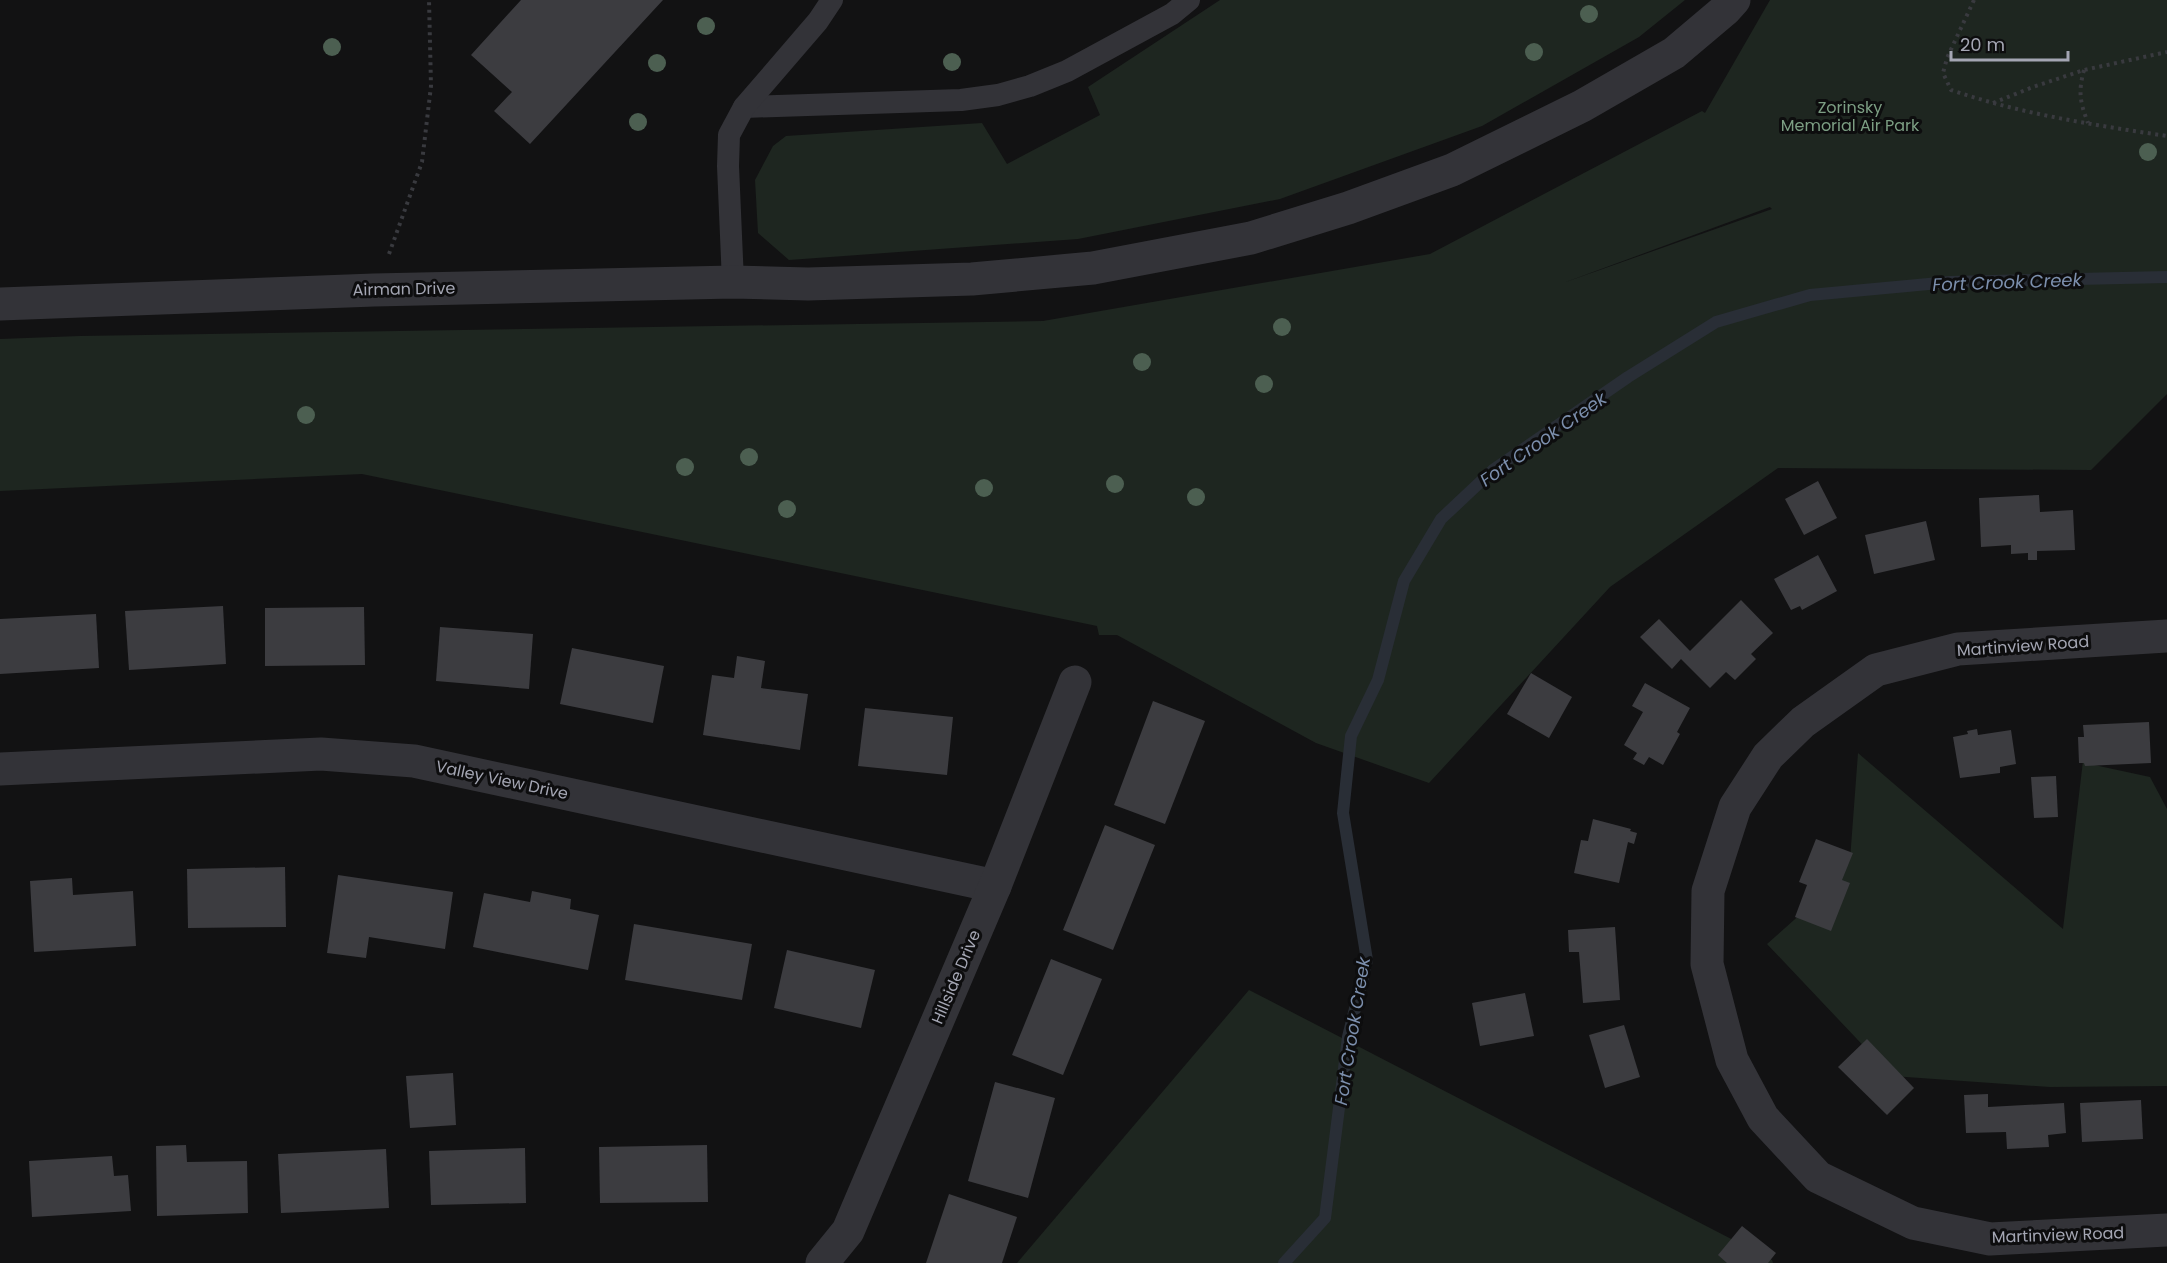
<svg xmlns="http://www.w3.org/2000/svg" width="2167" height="1263" font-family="Poppins,sans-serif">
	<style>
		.green { fill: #1e2620; fill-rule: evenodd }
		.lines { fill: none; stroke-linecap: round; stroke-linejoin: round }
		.stream { stroke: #292e36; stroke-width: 12 }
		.building { fill: #3c3c40 }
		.path { stroke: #393a3f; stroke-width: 4; stroke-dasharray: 3 4.5; stroke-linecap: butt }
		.lane { stroke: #333338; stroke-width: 22 }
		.street { stroke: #333338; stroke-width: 33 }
		.tree { fill: #4c5f51 }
		.labels { text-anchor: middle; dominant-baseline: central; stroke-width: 6; stroke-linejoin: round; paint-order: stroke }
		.park-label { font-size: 16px; fill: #7c9e83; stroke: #0d0d0e }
		.street-label { font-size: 16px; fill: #a4a6b3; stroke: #0d0d0e }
		.water-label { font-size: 18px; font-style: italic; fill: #7c8fad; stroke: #0d0d0e }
	</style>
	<rect width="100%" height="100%" fill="#121213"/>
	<g class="green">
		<polygon points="1220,0 1685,0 1639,37 1482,126 1280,199 1078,239 789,260 758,233 755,180 773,146 786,136 982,123 1007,164 1100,115 1088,87"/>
		<path d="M1770,0H2167V394L2091,470L1778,468L1610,587L1429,783L1316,743L1117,635H1099L1097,626L362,474L0,491V339L80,336L1043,321L1430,254L1702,111L1705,113ZM1770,207L1772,209L1563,283Z"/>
		<polygon points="1858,753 2063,929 2083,761 2085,763 2150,777 2167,809 2167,1086 2050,1087 1892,1076 1767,944 1831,887 1850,860"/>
		<polygon points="1249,990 1772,1260 1773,1263 1017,1263"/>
	</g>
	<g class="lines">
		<polyline class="stream" points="1284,1263 1325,1218 1348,1037 1367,960 1343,813 1351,736 1378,680 1404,581 1441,519 1493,470 1628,377 1716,322 1810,295 1950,282 2167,277"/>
	</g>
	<g class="building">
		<polygon points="521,0 663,0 530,144 494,111 512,92 471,55"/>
		<polygon points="1818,481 1837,518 1804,535 1785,499"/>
		<polygon points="2039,495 2040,512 2073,510 2075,550 2037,551 2037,560 2028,560 2028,553 2011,554 2011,545 1981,547 1979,498"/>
		<polygon points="1926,521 1935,560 1874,574 1865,535"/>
		<polygon points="1818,555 1837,591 1802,610 1800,606 1791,610 1774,579"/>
		<polygon points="1741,600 1773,633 1751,654 1756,659 1735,680 1726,672 1710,688 1681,659 1672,669 1640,637 1659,619 1690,651"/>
		<polygon points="223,606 226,664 129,670 125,611"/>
		<polygon points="364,607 365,665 265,666 265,608"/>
		<polygon points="96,614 99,668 0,674 0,619"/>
		<polygon points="440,627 533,634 529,689 436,681"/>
		<polygon points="572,648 664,666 653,723 560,704"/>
		<polygon points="737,656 765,661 761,688 808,694 800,750 703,735 712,675 734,678"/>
		<polygon points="1531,673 1572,697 1549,738 1507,714"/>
		<polygon points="1645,683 1690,708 1677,732 1680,734 1663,765 1649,757 1644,765 1633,759 1637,753 1624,745 1643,712 1632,706"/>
		<polygon points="1153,701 1205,721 1165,824 1114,805"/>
		<polygon points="865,708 953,717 947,775 858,766"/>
		<polygon points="2149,722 2151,763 2085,766 2084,763 2079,763 2078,737 2084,737 2083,725"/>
		<polygon points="1977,729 1978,735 2011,730 2016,764 2000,767 2000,773 1960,778 1953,737 1968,734 1967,731"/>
		<polygon points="2056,776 2058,817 2034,818 2031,777"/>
		<polygon points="1593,819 1631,829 1630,831 1637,833 1634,844 1628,842 1619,883 1574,873 1581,840 1588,841"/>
		<polygon points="1105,825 1155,845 1113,950 1063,930"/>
		<polygon points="1816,839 1853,853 1842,880 1850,883 1831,931 1795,917 1807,885 1799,882"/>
		<polygon points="285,867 286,927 188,928 187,869"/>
		<polygon points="338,875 453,892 445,949 369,937 366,958 327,953"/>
		<polygon points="72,878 73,895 133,891 136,946 34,952 30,881"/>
		<polygon points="532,891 571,899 570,909 599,915 588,970 473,947 484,893 530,902"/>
		<polygon points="634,924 752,944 742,1000 625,980"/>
		<polygon points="1615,927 1620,1000 1583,1003 1579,952 1569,952 1568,930"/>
		<polygon points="787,950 875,970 861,1028 774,1008"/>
		<polygon points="1051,959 1102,979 1063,1075 1012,1055"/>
		<polygon points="1525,993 1534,1036 1480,1046 1472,1003"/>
		<polygon points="1624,1025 1640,1077 1605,1088 1589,1035"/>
		<polygon points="1867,1039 1914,1088 1887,1115 1838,1067"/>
		<polygon points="453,1073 456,1125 410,1128 406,1076"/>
		<polygon points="995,1082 1055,1098 1028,1198 968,1181"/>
		<polygon points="1988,1094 1988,1107 2064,1103 2066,1133 2048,1135 2049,1147 2007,1149 2006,1132 1966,1133 1964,1095"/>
		<polygon points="2141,1100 2143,1139 2082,1142 2080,1103"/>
		<polygon points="186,1145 187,1162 247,1161 248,1213 157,1216 156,1146"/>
		<polygon points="707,1145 708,1202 600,1203 599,1147"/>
		<polygon points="525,1148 526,1203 431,1205 429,1151"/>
		<polygon points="386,1149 389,1208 281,1213 278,1154"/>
		<polygon points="112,1156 114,1176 128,1175 131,1211 32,1217 29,1161"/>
		<polygon points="949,1194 1017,1217 1002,1263 926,1263"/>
		<polygon points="1742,1226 1776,1253 1768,1263 1727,1263 1718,1255"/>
	</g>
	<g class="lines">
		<g class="path">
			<path d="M1974,0L1947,58L1943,73L1951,90C2021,114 2094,125 2167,136"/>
			<path d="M2084,70C2078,92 2080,102 2088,123"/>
			<polyline points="1993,103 2033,87 2084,70 2167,52"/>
			<polyline points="389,254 422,162 431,86 429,0"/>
		</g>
		<g class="lane">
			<polyline points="744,107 961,100 998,95 1030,86 1067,71 1172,14 1189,0"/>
			<polyline points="733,282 728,166 729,135 744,107 818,21 832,0"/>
		</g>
		<g class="street">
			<polyline points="0,304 374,290 733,282 808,284 972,279 1093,268 1251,238 1348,208 1452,170 1582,106 1674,53 1725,10 1734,0"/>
			<polyline points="2167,636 1958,649 1876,670 1803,722 1768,756 1735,807 1708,891 1707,964 1732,1060 1763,1118 1818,1177 1913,1223 1990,1239 2167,1230"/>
			<polyline points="0,769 321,754 414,761 995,886"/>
			<polyline points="822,1263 848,1231 995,886 1075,682"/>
		</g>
	</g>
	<g class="tree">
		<circle cx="1589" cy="14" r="9"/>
		<circle cx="706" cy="26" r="9"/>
		<circle cx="332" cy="47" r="9"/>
		<circle cx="1534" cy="52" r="9"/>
		<circle cx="952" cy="62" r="9"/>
		<circle cx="657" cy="63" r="9"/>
		<circle cx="638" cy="122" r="9"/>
		<circle cx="2148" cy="152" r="9"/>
		<circle cx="1282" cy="327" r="9"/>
		<circle cx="1142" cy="362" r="9"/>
		<circle cx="1264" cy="384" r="9"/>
		<circle cx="306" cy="415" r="9"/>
		<circle cx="749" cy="457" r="9"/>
		<circle cx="685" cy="467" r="9"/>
		<circle cx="1115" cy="484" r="9"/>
		<circle cx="984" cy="488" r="9"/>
		<circle cx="1196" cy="497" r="9"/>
		<circle cx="787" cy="509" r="9"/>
	</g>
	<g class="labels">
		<g class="park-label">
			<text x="1850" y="107">Zorinsky<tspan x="1850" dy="18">Memorial Air Park</tspan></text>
		</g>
		<g class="street-label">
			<text transform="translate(404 289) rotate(-1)">Airman Drive</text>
			<text transform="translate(2023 646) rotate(-4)">Martinview Road</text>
			<text transform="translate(502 780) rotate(12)">Valley View Drive</text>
			<text transform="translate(956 977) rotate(-67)">Hillside Drive</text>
			<text transform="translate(2058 1235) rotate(-2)">Martinview Road</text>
		</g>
		<g class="water-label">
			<text transform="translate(2007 282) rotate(-2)">Fort Crook Creek</text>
			<text transform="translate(1543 439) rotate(-35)">Fort Crook Creek</text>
			<text transform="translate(1352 1031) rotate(-81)">Fort Crook Creek</text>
		</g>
	</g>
	<path d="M1951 51v9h117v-9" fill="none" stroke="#a4a6b3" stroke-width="3"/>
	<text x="1960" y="51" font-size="18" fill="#a4a6b3" stroke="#0d0d0e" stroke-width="4.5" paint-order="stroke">20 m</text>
</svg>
